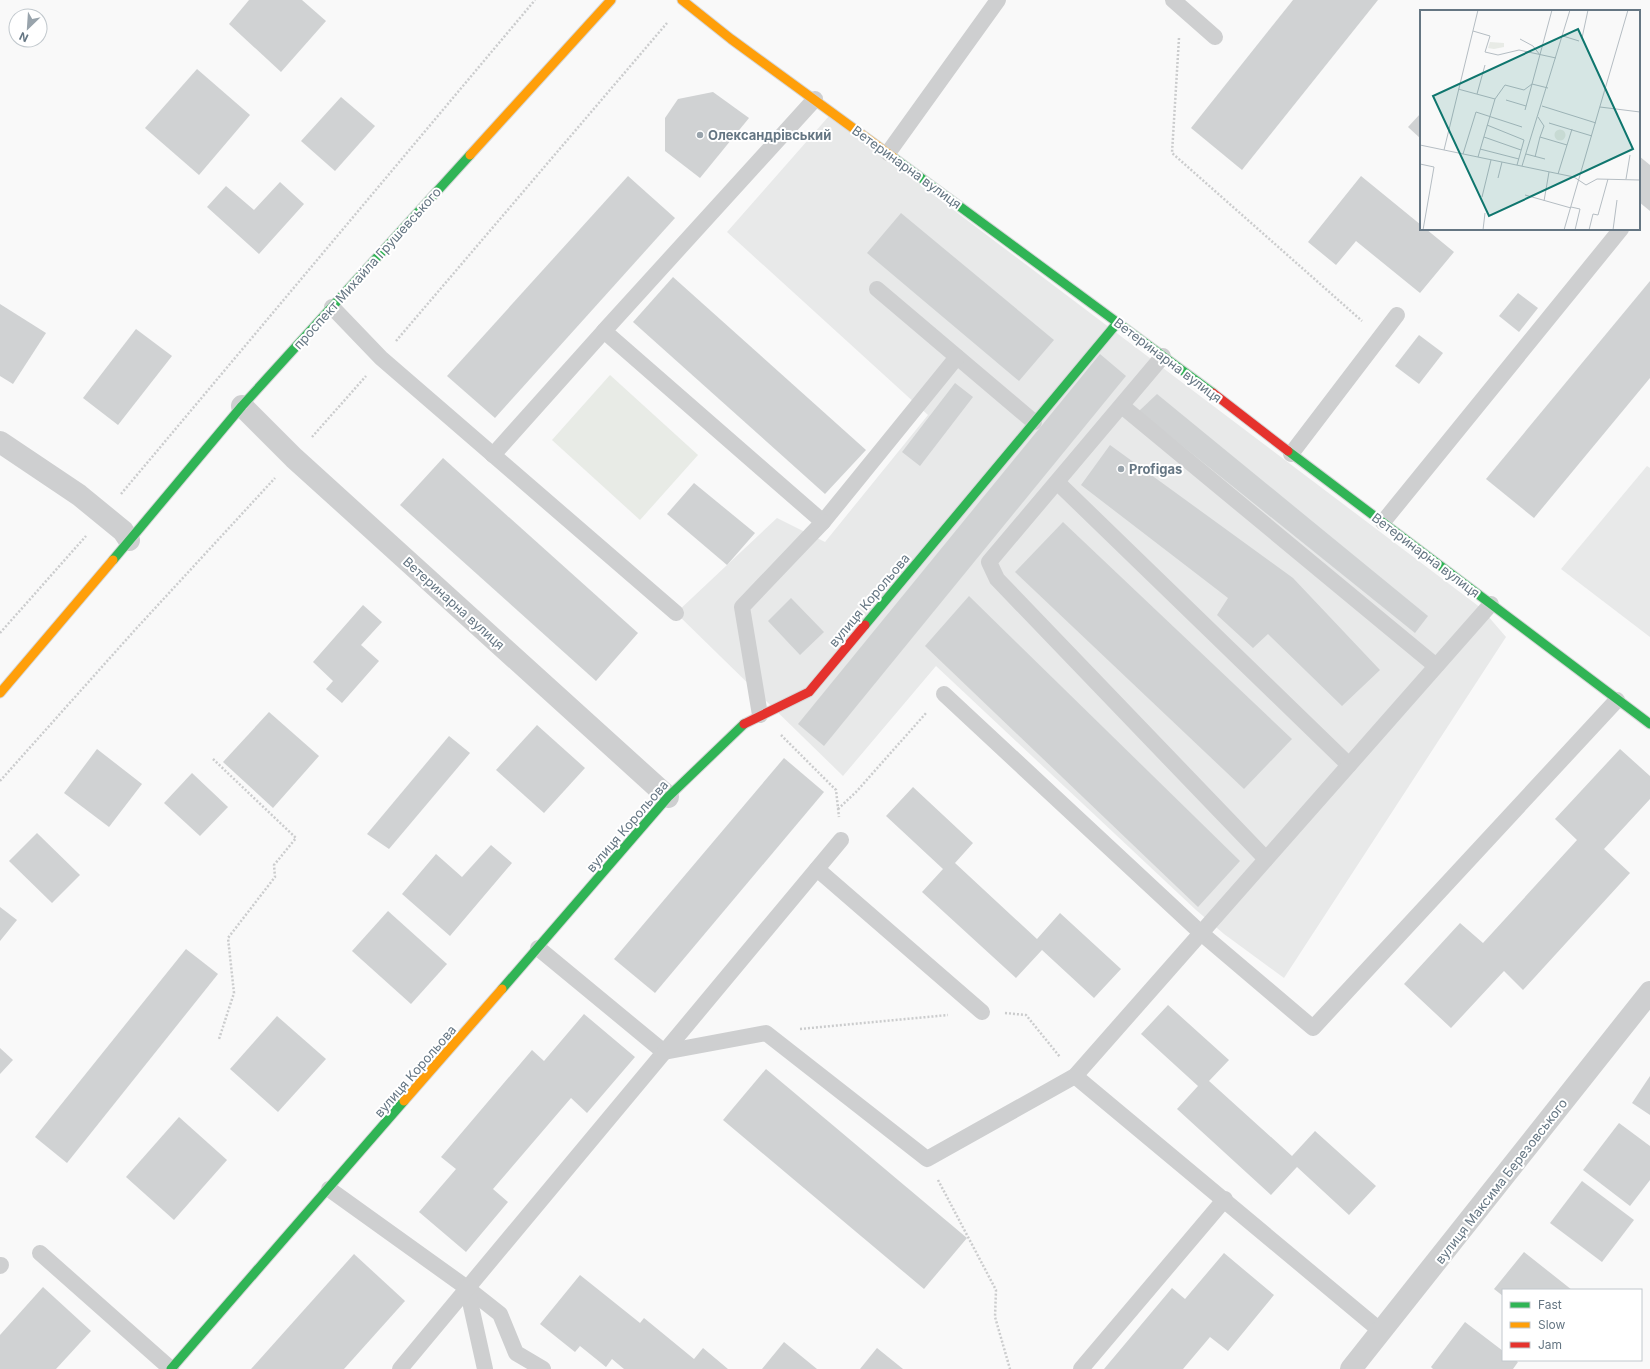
<svg xmlns="http://www.w3.org/2000/svg" width="1650" height="1369" font-family="Inter,sans-serif">
	<style>
		.built { fill: #e8e9e9 }
		.green { fill: #e8ebe6 }
		.building { fill: #d0d2d3 }
		.lines { fill: none; stroke-linecap: round; stroke-linejoin: round }
		.fast-casing { stroke: #d5d6d7; stroke-width: 11 }
		.slow-casing { stroke: #d5d6d7; stroke-width: 11 }
		.jam-casing { stroke: #d5d6d7; stroke-width: 11 }
		.path { stroke: #cbcccd; stroke-width: 2.5; stroke-dasharray: 2 2; stroke-linecap: butt }
		.lane { stroke: #cecfd0; stroke-width: 16 }
		.street { stroke: #cecfd0; stroke-width: 22 }
		.fast { stroke: #30b455; stroke-width: 9 }
		.slow { stroke: #ff9f0a; stroke-width: 9 }
		.jam { stroke: #e5322d; stroke-width: 9 }
		.poi-dot { fill: #99a4ac; stroke: #fff; stroke-width: 1.5 }
		.labels { text-anchor: middle; dominant-baseline: central; stroke-width: 4; stroke-linejoin: round; paint-order: stroke }
		.poi-label { font-size: 13px; font-weight: bold; fill: #657683; stroke: #fff; text-anchor: start }
		.street-label { font-size: 13px; fill: #657683; stroke: #fff }
		.inset-road { fill: none; stroke: #b5bdc3; stroke-width: 1 }
		.view { fill: #0f766e; fill-opacity: 0.15; stroke: #0f766e; stroke-width: 2 }
		.inset-edge { fill: none; stroke: #657683; stroke-width: 2 }
	</style>
	<rect width="100%" height="100%" fill="#f9f9f9"/>
	<g class="built">
		<polygon points="829,116 1481,608 1506,637 1284,978 1224,934 1196,910 936,666 843,776 676,613 777,518 825,542 928,415 727,232"/>
		<polygon points="1647,466 1650,468 1650,637 1561,569"/>
	</g>
	<polygon class="green" points="610,375 698,455 640,520 552,440"/>
	<g class="building">
		<polygon points="249,0 302,0 326,21 281,72 229,24"/>
		<polygon points="1293,0 1378,0 1242,170 1191,128"/>
		<polygon points="197,69 250,115 199,175 145,128"/>
		<polygon points="713,92 749,118 700,178 665,151 665,118 678,99"/>
		<polygon points="341,97 375,126 335,171 301,141"/>
		<polygon points="1421,113 1421,139 1408,127"/>
		<polygon points="1639,156 1650,165 1650,211 1639,202"/>
		<polygon points="628,176 675,218 495,418 447,376"/>
		<polygon points="1361,176 1421,225 1421,229 1426,229 1454,252 1420,293 1356,241 1336,265 1308,242"/>
		<polygon points="280,182 304,204 259,254 207,207 226,186 254,210"/>
		<polygon points="901,213 1054,340 1019,381 867,253"/>
		<polygon points="673,277 866,450 825,494 633,322"/>
		<polygon points="1650,281 1650,378 1534,518 1486,479"/>
		<polygon points="1518,293 1538,308 1519,332 1499,316"/>
		<polygon points="0,304 46,333 13,384 0,376"/>
		<polygon points="136,329 172,356 118,425 83,398"/>
		<polygon points="1419,335 1443,353 1419,384 1395,366"/>
		<polygon points="1100,354 1126,376 824,746 798,724"/>
		<polygon points="955,383 973,397 920,466 902,452"/>
		<polygon points="1157,394 1428,616 1415,633 1139,411"/>
		<polygon points="1110,445 1293,578 1380,670 1342,706 1268,634 1253,648 1217,615 1228,598 1081,485"/>
		<polygon points="443,458 638,633 596,681 400,505"/>
		<polygon points="694,483 755,533 727,565 667,514"/>
		<polygon points="1063,522 1292,739 1244,789 1015,572"/>
		<polygon points="969,596 1240,861 1198,907 925,646"/>
		<polygon points="791,598 824,632 800,655 768,621"/>
		<polygon points="363,605 382,622 361,645 379,661 342,703 326,689 333,681 313,662"/>
		<polygon points="269,712 319,756 273,808 223,762"/>
		<polygon points="537,725 585,768 544,813 496,770"/>
		<polygon points="449,736 470,753 389,849 367,834"/>
		<polygon points="97,749 142,784 109,827 64,793"/>
		<polygon points="1620,749 1650,776 1650,799 1604,849 1630,873 1523,990 1504,971 1451,1028 1404,984 1460,923 1483,943 1577,840 1555,819"/>
		<polygon points="784,758 824,792 655,993 614,959"/>
		<polygon points="192,773 228,807 200,836 164,803"/>
		<polygon points="913,787 973,843 955,863 1037,939 1060,913 1121,969 1094,998 1042,950 1016,978 922,892 943,869 886,816"/>
		<polygon points="37,833 80,875 52,903 9,861"/>
		<polygon points="491,845 512,863 450,936 402,894 436,854 462,877"/>
		<polygon points="0,907 17,920 0,941"/>
		<polygon points="388,911 447,964 411,1004 352,951"/>
		<polygon points="186,949 218,974 67,1163 35,1137"/>
		<polygon points="1168,1005 1229,1060 1209,1081 1292,1156 1315,1131 1376,1186 1349,1215 1297,1167 1271,1195 1177,1109 1198,1086 1141,1034"/>
		<polygon points="584,1014 635,1057 587,1113 571,1098 493,1189 508,1202 466,1252 419,1212 456,1169 441,1157 532,1050 544,1061"/>
		<polygon points="277,1016 326,1059 278,1112 230,1069"/>
		<polygon points="0,1048 13,1060 0,1074"/>
		<polygon points="766,1069 967,1238 924,1289 723,1120"/>
		<polygon points="1650,1076 1650,1115 1632,1103"/>
		<polygon points="179,1117 227,1160 174,1220 126,1177"/>
		<polygon points="1619,1123 1650,1146 1650,1180 1630,1206 1583,1170"/>
		<polygon points="1582,1181 1634,1220 1602,1262 1550,1223"/>
		<polygon points="1524,1252 1572,1290 1503,1290 1503,1296 1494,1289"/>
		<polygon points="1224,1253 1274,1295 1228,1351 1210,1337 1183,1369 1104,1369 1172,1288 1185,1299"/>
		<polygon points="354,1254 405,1301 344,1369 251,1369"/>
		<polygon points="580,1275 640,1323 644,1318 694,1359 703,1348 728,1369 624,1369 612,1359 606,1367 580,1346 575,1352 540,1324"/>
		<polygon points="43,1287 91,1331 56,1369 0,1369 0,1335"/>
		<polygon points="1465,1322 1503,1351 1503,1360 1515,1360 1518,1362 1513,1369 1433,1369 1431,1367"/>
		<polygon points="784,1342 817,1369 762,1369"/>
		<polygon points="877,1348 903,1369 860,1369"/>
	</g>
	<g class="lines">
		<g class="fast-casing">
			<g id="fast">
				<polyline points="894,158 1213,393"/>
				<polyline points="1288,451 1650,724"/>
				<polyline points="113,560 242,406 470,155"/>
				<polyline points="865,625 1118,322"/>
				<polyline points="502,989 668,797 744,724"/>
				<polyline points="171,1369 404,1101"/>
			</g>
		</g>
		<g class="slow-casing">
			<g id="slow">
				<polyline points="682,0 731,39 894,158"/>
				<polyline points="470,155 611,0"/>
				<polyline points="0,693 113,560"/>
				<polyline points="404,1101 502,989"/>
			</g>
		</g>
		<g class="jam-casing">
			<g id="jam">
				<polyline points="1213,393 1288,451"/>
				<polyline points="744,724 809,692 865,625"/>
			</g>
		</g>
		<g class="path">
			<polyline points="1179,38 1172,153 1362,321"/>
			<polyline points="396,341 667,23"/>
			<polyline points="312,437 366,376"/>
			<polyline points="121,494 535,0"/>
			<polyline points="0,633 86,536"/>
			<polyline points="781,735 836,790 839,817"/>
			<polyline points="213,759 296,838 274,865 275,877 228,938 234,993 219,1039"/>
			<polyline points="0,781 134,631 275,478"/>
			<polyline points="838,809 856,792 927,712"/>
			<polyline points="1005,1013 1026,1015 1060,1057"/>
			<polyline points="800,1029 948,1015"/>
			<polyline points="938,1180 996,1290 995,1317 1010,1369"/>
		</g>
		<g class="lane">
			<polyline points="1173,0 1215,37"/>
			<polyline points="888,153 998,0"/>
			<polyline points="877,289 1034,422"/>
			<polyline points="332,307 381,358 676,613"/>
			<polyline points="604,331 815,99"/>
			<polyline points="1163,356 989,562 997,579 1266,859"/>
			<polyline points="1122,406 1436,666"/>
			<polyline points="1291,454 1397,315"/>
			<polyline points="493,455 604,331 823,522 957,357"/>
			<polyline points="1057,482 1349,765"/>
			<polyline points="1383,522 1621,229"/>
			<polyline points="944,694 1201,933 1313,1028 1617,700"/>
			<polyline points="760,715 742,607 823,522"/>
			<polyline points="817,869 982,1012"/>
			<polyline points="538,948 664,1052 766,1033 927,1159 1075,1076 1491,604"/>
			<polyline points="1075,1076 1382,1332"/>
			<polyline points="329,1189 467,1288 500,1314 516,1353 543,1369"/>
			<polyline points="40,1253 171,1369"/>
			<polyline points="0,1266 1,1265"/>
			<polyline points="467,1288 485,1369"/>
			<polyline points="400,1369 841,840"/>
			<polyline points="1081,1369 1225,1199"/>
		</g>
		<g class="street">
			<polyline points="242,406 294,458 668,797"/>
			<polyline points="0,442 79,495 123,531 129,540"/>
			<polyline points="1351,1369 1650,992"/>
		</g>
		<use href="#fast" class="fast"/>
		<use href="#slow" class="slow"/>
		<use href="#jam" class="jam"/>
	</g>
	<g class="poi-dot">
		<circle cx="700" cy="135" r="4"/>
		<circle cx="1121" cy="469" r="4"/>
	</g>
	<g class="labels">
		<g class="poi-label">
			<text x="708" y="135">Олександрівський</text>
			<text x="1129" y="469">Profigas</text>
		</g>
		<g class="street-label">
			<text transform="translate(907 167) rotate(36)">Ветеринарна вулиця</text>
			<text transform="translate(367 268) rotate(-48)">проспект Михайла Грушевського</text>
			<text transform="translate(1168 360) rotate(37)">Ветеринарна вулиця</text>
			<text transform="translate(1426 555) rotate(37)">Ветеринарна вулиця</text>
			<text transform="translate(869 600) rotate(-50)">вулиця Корольова</text>
			<text transform="translate(454 603) rotate(42)">Ветеринарна вулиця</text>
			<text transform="translate(627 826) rotate(-49)">вулиця Корольова</text>
			<text transform="translate(415 1071) rotate(-49)">вулиця Корольова</text>
			<text transform="translate(1501 1181) rotate(-52)">вулиця Максима Березовського</text>
		</g>
	</g>
	<g transform="translate(1420 10)">
		<rect width="220" height="220" fill="#f9f9f9"/>
		<path d="M70,32L84,33V37L74,39L68,38ZM134.5 125a5.5 5.5 0 1 1 11 0a5.5 5.5 0 1 1-11 0Z" fill="#e8ebe6"/>
		<path class="inset-road" d="M53,21L70,26L65,42L78,45L99,40L136,48M143,26L159,31M162,28L168,0M100,29L113,36L120,45M38,79L75,89M57,84L65,55M86,90L106,96M122,96L176,113M180,97L220,102M105,100L132,0M118,107L124,116L120,127M129,113L172,126M67,115L104,130L97,155M64,127L101,140M0,135L154,167L166,175L177,169L220,170M60,139L99,149M24,140L58,0M43,144L56,102L102,117M106,144L125,149M58,147L75,89L85,75L104,80L112,74L128,78M115,147L120,127L147,135L152,119M0,154L14,157L3,220M102,156L150,0M138,164L147,135M78,168L82,152M206,169L210,145M105,185L151,198M62,187L71,150M124,191L129,162M151,197L160,199L155,220M63,220L65,203M144,220L208,0M169,220L173,204L178,205L188,169M193,220L197,190"/>
		<path class="view" d="M158,19L213,139L69,206L13,86Z"/>
		<rect width="220" height="220" class="inset-edge"/>
	</g>
	<rect x="1502" y="1289" width="140" height="72" fill="#ffffff" stroke="#c1c8cd"/>
	<rect x="1510" y="1302" width="20" height="6" fill="#30b455" stroke="#c1c8cd"/>
	<text x="1538" y="1309" font-size="12" fill="#657683">Fast</text>
	<rect x="1510" y="1322" width="20" height="6" fill="#ff9f0a" stroke="#c1c8cd"/>
	<text x="1538" y="1329" font-size="12" fill="#657683">Slow</text>
	<rect x="1510" y="1342" width="20" height="6" fill="#e5322d" stroke="#c1c8cd"/>
	<text x="1538" y="1349" font-size="12" fill="#657683">Jam</text>
	<g transform="translate(28 28) rotate(205)"><circle r="19" fill="#ffffff" stroke="#c1c8cd"/>
	<path d="M0-3L7 15L0 10L-7 15Z" fill="#99a4ac"/>
	<text y="-6" font-size="11" font-weight="bold" text-anchor="middle" fill="#657683">N</text>
	</g>
</svg>
